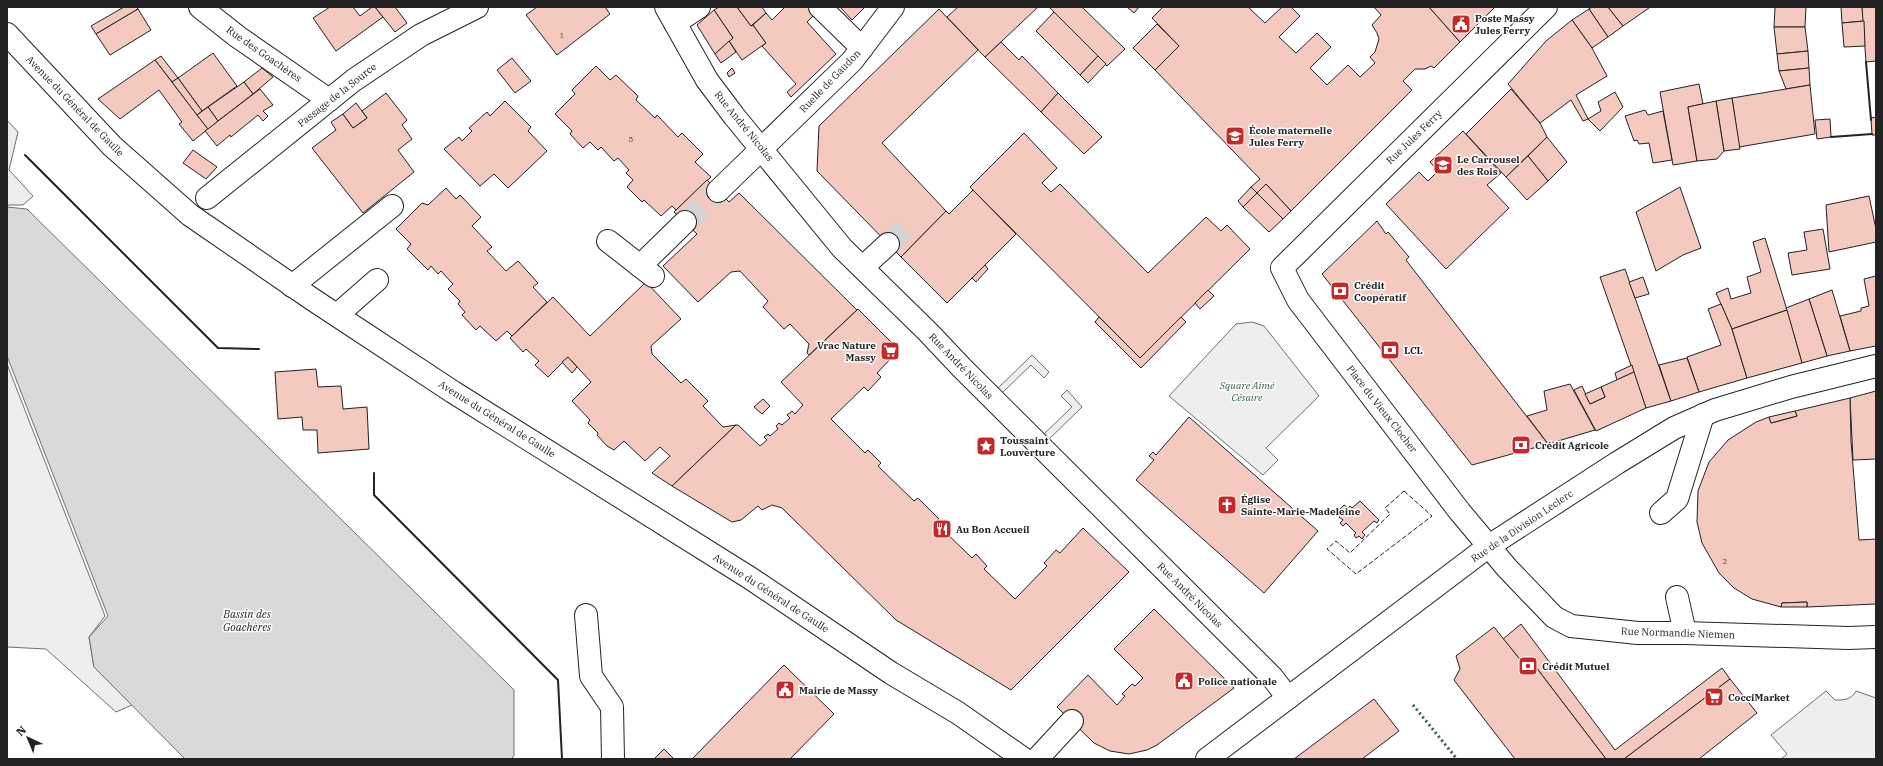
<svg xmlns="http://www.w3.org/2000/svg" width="1883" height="766" font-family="'IBM Plex Serif',serif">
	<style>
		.green { fill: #eee; stroke: #6f6f6f }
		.water { fill: #d9d9d9; stroke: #6f6f6f }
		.building { fill: #f3c9c0; stroke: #222 }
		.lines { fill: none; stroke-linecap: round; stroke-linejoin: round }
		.minor-tunnel { stroke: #d3d3d3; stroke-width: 22; stroke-dasharray: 22 11; stroke-linecap: butt }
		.minor-casing { stroke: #222; stroke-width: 24 }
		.major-casing { stroke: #222; stroke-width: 24 }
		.minor { stroke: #fff; stroke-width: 22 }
		.major { stroke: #fff; stroke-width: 22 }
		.hedge { stroke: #2f5e38; stroke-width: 3; stroke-dasharray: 2 3; stroke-linecap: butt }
		.fence { stroke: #222; stroke-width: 1; stroke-dasharray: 5 2; stroke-linecap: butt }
		.wall { stroke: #222; stroke-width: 2 }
		.labels { text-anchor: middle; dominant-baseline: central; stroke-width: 3; stroke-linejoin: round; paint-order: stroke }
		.number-label { font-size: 8px; fill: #564c4a }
		.poi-label { font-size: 10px; font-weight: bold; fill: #222; stroke: #fff; text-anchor: start }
		.street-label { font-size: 10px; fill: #222; stroke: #fff }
		.park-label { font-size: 10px; font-style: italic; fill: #2f5e38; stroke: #fff }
		.water-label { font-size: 11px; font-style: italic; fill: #222; stroke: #fff }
	</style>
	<rect width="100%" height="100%" fill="#fff"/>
	<g class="green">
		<polygon points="7,120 18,132 9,170 33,196 23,205 7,205"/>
		<polygon points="1252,322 1264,326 1319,396 1266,448 1278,460 1263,475 1169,396 1236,324"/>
		<polygon points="1032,355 1049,372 1044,378 1031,365 1002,393 992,394"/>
		<polygon points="7,364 105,616 89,637 94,667 132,705 116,712 46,649 7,647"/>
		<polygon points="1067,390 1082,407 1043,445 1043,435 1072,407 1061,396"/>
		<path d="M1826,691L1835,700C1844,700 1851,700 1856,691L1876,698V759H1781L1787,754L1771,735Z"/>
	</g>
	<polygon class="water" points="7,207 27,209 514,690 514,756 511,759 185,759 94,667 89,637 108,616 7,356"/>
	<g class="building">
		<polygon points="124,7 137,7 138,9 96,34 91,26"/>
		<polygon points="330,7 353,7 360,16 372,7 375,7 383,17 336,51 313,18"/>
		<polygon points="375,7 395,7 407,23 395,32"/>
		<polygon points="537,7 605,7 610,14 557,55 526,15"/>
		<polygon points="719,7 737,7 751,26 753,25 766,43 742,60 729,41 733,38 714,10"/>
		<polygon points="737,7 762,7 766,13 751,26"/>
		<polygon points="785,7 808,7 815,14 807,22 836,54 791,97 787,92 796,84 762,46 766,43 753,25 766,13 772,20"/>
		<polygon points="840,7 865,7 852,20"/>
		<polygon points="958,7 1038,7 985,57 947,17"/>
		<polygon points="1049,7 1082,7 1125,49 1107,66"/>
		<polygon points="1127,7 1139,7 1134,13"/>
		<polygon points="1163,7 1248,7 1265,23 1282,7 1291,7 1300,16 1279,37 1296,53 1317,33 1331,47 1310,68 1327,85 1348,65 1360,77 1375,63 1370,57 1375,52 1379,39 1377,33 1372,25 1381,15 1374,7 1429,7 1460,42 1434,68 1431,66 1425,69 1415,69 1403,81 1412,90 1291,211 1266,184 1257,193 1251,187 1260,179 1155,70 1179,46 1152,18"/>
		<polygon points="1429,7 1495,7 1460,42"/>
		<polygon points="1592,7 1608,7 1623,26 1608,37 1589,9"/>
		<polygon points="1608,7 1649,7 1649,8 1623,26"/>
		<polygon points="1775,7 1806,7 1805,27 1774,27"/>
		<polygon points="1841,7 1862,7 1864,21 1842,23"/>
		<polygon points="1862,7 1876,7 1876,61 1866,62"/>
		<polygon points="138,9 151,30 110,55 96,34"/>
		<polygon points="939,9 978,50 882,143 946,211 901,257 817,171 819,126"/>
		<polygon points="1589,9 1608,37 1592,48 1572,20"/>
		<polygon points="714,10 733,38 715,54 697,25"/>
		<polygon points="1054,12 1098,56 1080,75 1036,31"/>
		<polygon points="1572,20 1592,48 1607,76 1576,95 1588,119 1583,121 1571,100 1540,123 1508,84 1546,41"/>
		<polygon points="1864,21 1865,46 1844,47 1842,23"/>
		<polygon points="1157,24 1179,46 1155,70 1133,48"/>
		<polygon points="1774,27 1805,27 1808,51 1777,54"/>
		<polygon points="729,41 736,52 721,63 715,54"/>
		<polygon points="1001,42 1019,60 1022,56 1058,93 1041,112 985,57"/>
		<polygon points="1808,51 1809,68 1779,71 1777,54"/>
		<polygon points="213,53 237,86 202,111 178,78"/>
		<polygon points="161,56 178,78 172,82 155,60"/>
		<polygon points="1098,56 1106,64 1088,83 1080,75"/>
		<polygon points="512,58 531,81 515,93 497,70"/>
		<polygon points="155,60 208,129 193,141 179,124 182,122 159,90 120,119 98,99"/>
		<polygon points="596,66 610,80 616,75 638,96 636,100 655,118 657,115 678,137 682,133 703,154 695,162 711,177 676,210 672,206 661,216 644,200 642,202 627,187 633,180 626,173 629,170 618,158 614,161 601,147 598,150 590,142 583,148 570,134 572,131 555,114 575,94 572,90"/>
		<polygon points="262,68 273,77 253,94 244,82"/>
		<polygon points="732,68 735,73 729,77 727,73"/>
		<polygon points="1809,68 1810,85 1786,89 1779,71"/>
		<polygon points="178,78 202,111 197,115 172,82"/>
		<polygon points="244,82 253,94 218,121 208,107"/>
		<polygon points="1699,84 1703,104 1688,107 1697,161 1673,165 1660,92"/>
		<polygon points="1810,85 1815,134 1739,147 1732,98"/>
		<polygon points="260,89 273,105 263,111 268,116 263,121 258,115 231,137 230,135 217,146 205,131"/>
		<polygon points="1511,89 1540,123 1547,137 1506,177 1466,134"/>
		<polygon points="1615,92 1623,107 1600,131 1588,119 1601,111 1598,102"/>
		<polygon points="386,93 407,120 402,125 412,139 398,150 414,172 363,213 312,148 336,130 331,122 343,114 353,128 367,118 362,111"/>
		<polygon points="1058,93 1102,137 1084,154 1041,112"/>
		<polygon points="1732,98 1740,149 1724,151 1716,101"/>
		<polygon points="505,101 531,127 528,131 547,151 508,188 494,174 480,186 444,149 459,137 462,141 472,131 469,128 487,112 490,116"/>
		<polygon points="1716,101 1724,151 1717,159 1697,161 1688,107"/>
		<polygon points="356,103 367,118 353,128 343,114"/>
		<polygon points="208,107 218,121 208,129 197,115"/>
		<polygon points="1645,110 1648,115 1663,111 1672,160 1653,163 1649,143 1639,144 1637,140 1634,141 1625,116"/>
		<polygon points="1876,117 1876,135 1872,135 1871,118"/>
		<polygon points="1830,119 1831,137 1817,139 1815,120"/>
		<polygon points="1463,131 1501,173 1487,185 1509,208 1446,269 1386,204 1419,172 1428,181 1438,171 1430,162"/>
		<polygon points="1024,133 1057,168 1042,183 1051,192 1060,184 1148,273 1206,217 1221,231 1227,225 1250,249 1140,358 970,187"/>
		<polygon points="1547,137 1567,162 1548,181 1528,156"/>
		<polygon points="193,150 217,167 206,179 183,163"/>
		<polygon points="1528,156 1548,181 1527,200 1506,177"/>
		<polygon points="707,180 729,202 739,193 857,310 809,355 807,353 809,344 790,324 784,329 763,307 768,301 740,271 731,272 698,302 663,266 697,234 674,212"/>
		<polygon points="1266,184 1291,211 1283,219 1257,193"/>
		<polygon points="1251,187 1257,193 1243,207 1238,201"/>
		<polygon points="1680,187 1701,248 1683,255 1656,271 1636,212"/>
		<polygon points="446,188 456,199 460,195 481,217 472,226 492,247 487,251 506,271 518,261 538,283 533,287 547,302 512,336 507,331 496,341 480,326 476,330 462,315 465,312 458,304 460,301 448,289 453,284 441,271 438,274 431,266 428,270 407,249 411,244 396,229 422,203 428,205"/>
		<polygon points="973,190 1016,234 947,303 901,257 946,211 949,214"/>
		<polygon points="1257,193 1283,219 1269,232 1243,207"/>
		<polygon points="1869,196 1876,229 1876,242 1829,252 1826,205"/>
		<polygon points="1377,221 1386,234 1388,232 1409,257 1406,260 1548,444 1472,465 1322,274"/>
		<polygon points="1823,229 1830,269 1792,275 1788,253 1807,250 1804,232"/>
		<polygon points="1765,238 1787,310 1732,329 1716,293 1728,288 1731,299 1751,293 1747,277 1761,272 1753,242"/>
		<polygon points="985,265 988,269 976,282 972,278"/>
		<polygon points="1625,269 1671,401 1646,408 1600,277"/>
		<polygon points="1876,276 1876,346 1850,351 1840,316 1861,311 1861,308 1869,306 1864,279"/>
		<polygon points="1643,277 1649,294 1635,298 1629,282"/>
		<polygon points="646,282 681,319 651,346 652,354 681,383 686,379 708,401 703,406 723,427 736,425 672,486 652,473 670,456 660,447 645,461 624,441 614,450 607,446 597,435 598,433 588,423 590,420 572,401 591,382 568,357 548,377 535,365 539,361 526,349 523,352 510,338 553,297 590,336"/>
		<polygon points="1208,290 1214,296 1200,309 1195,303"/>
		<polygon points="1832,290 1850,351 1827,356 1809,299"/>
		<polygon points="1809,299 1827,356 1802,363 1786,308"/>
		<polygon points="1721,304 1732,329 1747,378 1699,392 1687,357 1721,345 1708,309"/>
		<polygon points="858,309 899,350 877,373 881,377 868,391 864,387 831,419 865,453 868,450 881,463 878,466 914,501 918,498 939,519 935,522 972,558 976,554 987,566 984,569 1015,599 1047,566 1044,563 1056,550 1060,553 1083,528 1129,572 1011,690 896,620 782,508 772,505 762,510 758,506 741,520 732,522 672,486 736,425 738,425 760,446 767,440 764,437 768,434 770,436 778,429 776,426 779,423 782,425 790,418 787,415 792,411 795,414 803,405 781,382"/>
		<polygon points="1787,310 1802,363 1747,378 1732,329"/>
		<polygon points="1099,317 1140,358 1181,317 1186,322 1141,368 1095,322"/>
		<polygon points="568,357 577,367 572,373 562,362"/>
		<polygon points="1687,358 1699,392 1671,401 1659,365"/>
		<polygon points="1632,365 1634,372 1617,380 1615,373"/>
		<polygon points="316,369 318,387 341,386 343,409 367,407 369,449 318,453 317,430 303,430 302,417 278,419 275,372"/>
		<polygon points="1634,372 1646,408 1596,431 1574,390 1582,386 1590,404 1605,397 1601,387"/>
		<polygon points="1570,384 1595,430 1548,444 1527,416 1547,410 1544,391"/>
		<polygon points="1601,387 1605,397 1590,404 1585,394"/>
		<polygon points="1876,391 1876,459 1853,460 1850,398"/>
		<polygon points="1850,398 1851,441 1859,540 1876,539 1876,604 1807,607 1807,602 1782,603 1781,607 1752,599 1734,588 1719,573 1702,543 1697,522 1698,491 1709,462 1728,440 1756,422 1769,417 1771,423 1797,416 1795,411"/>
		<polygon points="763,399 770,406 762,414 754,407"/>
		<polygon points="1795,411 1797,416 1771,423 1769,417"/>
		<polygon points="1189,417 1318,531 1264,593 1136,480 1154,460 1149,456 1153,452 1156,455"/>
		<polygon points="1360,501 1379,520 1377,523 1374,521 1362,532 1365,535 1362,539 1359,536 1356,538 1354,535 1356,533 1346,523 1343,526 1340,523 1343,520 1339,517 1342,514 1339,510 1344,505 1348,508 1350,506 1352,508"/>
		<polygon points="1807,602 1807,607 1781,607 1782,603"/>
		<polygon points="1154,609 1234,688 1157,745 1147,750 1129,754 1110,751 1094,743 1057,707 1088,675 1117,705 1125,696 1122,694 1132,684 1135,686 1143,678 1114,649"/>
		<polygon points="1521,624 1615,750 1722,668 1730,679 1624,759 1606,759 1529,658 1522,662 1503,639"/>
		<polygon points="1494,627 1522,662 1529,658 1606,759 1515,759 1454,680 1460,669 1456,656"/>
		<polygon points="784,665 834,714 790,759 692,759"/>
		<polygon points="1730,679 1757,713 1699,759 1624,759"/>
		<polygon points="1374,699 1399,731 1362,759 1294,759"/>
		<polygon points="664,749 674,759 654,759"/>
	</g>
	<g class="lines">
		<g class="minor-tunnel">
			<polyline points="685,222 718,191"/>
			<polyline points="888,244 910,224"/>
		</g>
		<g class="minor-casing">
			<g id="minor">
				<polyline points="200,7 238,37 329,100"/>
				<polyline points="666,7 707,80 734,116 842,248 928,332 962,368 1272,677 1288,698"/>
				<polyline points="820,7 862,48"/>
				<polyline points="1546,7 1282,268 1298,300 1460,512 1507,568 1554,617 1571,626 1638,633 1685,633 1848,638 1876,637"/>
				<polyline points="675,23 699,7"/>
				<polyline points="718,191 852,61 893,7"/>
				<polyline points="207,198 354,80 421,35 477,7"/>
				<polyline points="608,241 653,276"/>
				<polyline points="640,266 685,222"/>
				<polyline points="863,267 888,244"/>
				<polyline points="292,286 392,206"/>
				<polyline points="337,315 377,280"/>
				<polyline points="1661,513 1677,499 1703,415"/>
				<polyline points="1677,597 1685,633"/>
				<polyline points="586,615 591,676 612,707 613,759"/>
				<polyline points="1037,759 1072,721"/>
				<polyline points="1207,759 1489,546 1617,463 1674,428 1715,410 1791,387 1876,366"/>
			</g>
		</g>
		<g class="major-casing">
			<polyline id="major" points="7,34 112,146 190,215 312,299 453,392 750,578 891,673 958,713 1024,759"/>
		</g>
		<use href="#minor" class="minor"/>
		<use href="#major" class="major"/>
		<polyline class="hedge" points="1413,705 1457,759"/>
		<polygon class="fence" points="1404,491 1432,516 1356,574 1327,549 1336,541 1350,553 1390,514 1385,508"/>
		<g class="wall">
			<polyline points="1866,62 1871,120"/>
			<polyline points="1831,137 1872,134"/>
			<polyline points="25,155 218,348 259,349"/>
			<polyline points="374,473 374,495 558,680 562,759"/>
		</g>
	</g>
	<defs>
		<g id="civic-square" transform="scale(1)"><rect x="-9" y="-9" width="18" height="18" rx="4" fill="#c62828" stroke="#fff"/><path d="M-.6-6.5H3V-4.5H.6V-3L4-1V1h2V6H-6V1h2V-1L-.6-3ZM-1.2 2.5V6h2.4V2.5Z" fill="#fff"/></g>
		<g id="school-square" transform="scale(1)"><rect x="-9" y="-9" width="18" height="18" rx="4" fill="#c62828" stroke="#fff"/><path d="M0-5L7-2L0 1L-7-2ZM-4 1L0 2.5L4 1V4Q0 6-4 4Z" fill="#fff"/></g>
		<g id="bank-square" transform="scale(1)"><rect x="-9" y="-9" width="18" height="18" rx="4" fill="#c62828" stroke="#fff"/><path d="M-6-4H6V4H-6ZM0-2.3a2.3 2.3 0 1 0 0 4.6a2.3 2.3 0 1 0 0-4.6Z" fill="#fff"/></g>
		<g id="supermarket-square" transform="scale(1)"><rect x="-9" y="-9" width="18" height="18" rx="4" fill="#c62828" stroke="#fff"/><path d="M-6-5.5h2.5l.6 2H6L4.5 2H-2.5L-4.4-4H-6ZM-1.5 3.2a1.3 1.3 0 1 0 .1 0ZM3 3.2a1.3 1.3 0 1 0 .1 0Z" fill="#fff"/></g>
		<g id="sight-square" transform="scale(1)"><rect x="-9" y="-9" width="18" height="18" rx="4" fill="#c62828" stroke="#fff"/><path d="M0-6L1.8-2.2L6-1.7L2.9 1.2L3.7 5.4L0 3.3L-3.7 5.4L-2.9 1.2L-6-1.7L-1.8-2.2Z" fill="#fff"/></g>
		<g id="church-square" transform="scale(1)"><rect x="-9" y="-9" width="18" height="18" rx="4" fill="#c62828" stroke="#fff"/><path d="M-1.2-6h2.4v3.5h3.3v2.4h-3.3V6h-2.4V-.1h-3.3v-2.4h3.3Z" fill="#fff"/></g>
		<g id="restaurant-square" transform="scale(1)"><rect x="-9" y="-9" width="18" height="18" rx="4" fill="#c62828" stroke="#fff"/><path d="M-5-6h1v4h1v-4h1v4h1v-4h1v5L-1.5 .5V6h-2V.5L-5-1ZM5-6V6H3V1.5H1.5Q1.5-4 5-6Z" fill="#fff"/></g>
	</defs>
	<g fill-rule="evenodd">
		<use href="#civic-square" x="1461" y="24"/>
		<use href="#school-square" x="1235" y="136"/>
		<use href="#school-square" x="1443" y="165"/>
		<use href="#bank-square" x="1340" y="291"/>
		<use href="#bank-square" x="1390" y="350"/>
		<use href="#supermarket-square" x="890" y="351"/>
		<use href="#bank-square" x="1521" y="445"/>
		<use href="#sight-square" x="986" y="446"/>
		<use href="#church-square" x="1227" y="505"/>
		<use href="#restaurant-square" x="942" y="529"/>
		<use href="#bank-square" x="1528" y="666"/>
		<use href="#civic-square" x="1184" y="681"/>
		<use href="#civic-square" x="785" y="690"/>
		<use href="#supermarket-square" x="1714" y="697"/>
	</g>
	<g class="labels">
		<g class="number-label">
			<text x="562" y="35">1</text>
			<text x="631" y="139">5</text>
			<text x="1725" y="561">2</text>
		</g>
		<g class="poi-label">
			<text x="1475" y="18">Poste Massy<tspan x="1475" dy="12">Jules Ferry</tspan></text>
			<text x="1249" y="130">École maternelle<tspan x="1249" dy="12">Jules Ferry</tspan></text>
			<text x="1457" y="159">Le Carrousel<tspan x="1457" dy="12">des Rois</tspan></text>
			<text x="1354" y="285">Crédit<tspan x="1354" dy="12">Coopératif</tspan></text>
			<text x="876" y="345" text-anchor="end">Vrac Nature<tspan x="876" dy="12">Massy</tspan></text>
			<text x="1404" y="350">LCL</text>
			<text x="1000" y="440">Toussaint<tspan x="1000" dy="12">Louverture</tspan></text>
			<text x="1535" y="445">Crédit Agricole</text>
			<text x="1241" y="499">Église<tspan x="1241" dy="12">Sainte-Marie-Madeleine</tspan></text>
			<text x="956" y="529">Au Bon Accueil</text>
			<text x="1542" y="666">Crédit Mutuel</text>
			<text x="1198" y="681">Police nationale</text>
			<text x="799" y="690">Mairie de Massy</text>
			<text x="1728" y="697">CocciMarket</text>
		</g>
		<g class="street-label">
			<text transform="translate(264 54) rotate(35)">Rue des Goachères</text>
			<text transform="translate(830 81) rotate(-46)">Ruelle de Gaudon</text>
			<text transform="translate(337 95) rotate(-38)">Passage de la Source</text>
			<text transform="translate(75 106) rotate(46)">Avenue du Général de Gaulle</text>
			<text transform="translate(744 126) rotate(51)">Rue André Nicolas</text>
			<text transform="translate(1414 137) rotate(-44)">Rue Jules Ferry</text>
			<text transform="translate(961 366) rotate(46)">Rue André Nicolas</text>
			<text transform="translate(1382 409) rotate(52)">Place du Vieux Clocher</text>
			<text transform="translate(497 419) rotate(32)">Avenue du Général de Gaulle</text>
			<text transform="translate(1522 526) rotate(-34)">Rue de la Division Leclerc</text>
			<text transform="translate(771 593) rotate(33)">Avenue du Général de Gaulle</text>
			<text transform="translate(1190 595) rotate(45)">Rue André Nicolas</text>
			<text transform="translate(1678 633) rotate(2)">Rue Normandie Niemen</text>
		</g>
		<g class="park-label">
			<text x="1247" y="385">Square Aimé<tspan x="1247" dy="12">Césaire</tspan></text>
		</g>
		<g class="water-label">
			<text x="247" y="614">Bassin des<tspan x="247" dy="13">Goachères</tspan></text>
		</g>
	</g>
	<rect width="1883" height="766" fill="none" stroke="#222222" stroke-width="16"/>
	<g transform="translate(28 738) rotate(316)" stroke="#ffffff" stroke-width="3" paint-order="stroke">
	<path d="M0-3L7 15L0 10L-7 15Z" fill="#222222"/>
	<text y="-6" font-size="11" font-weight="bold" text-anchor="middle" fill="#222222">N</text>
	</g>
</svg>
